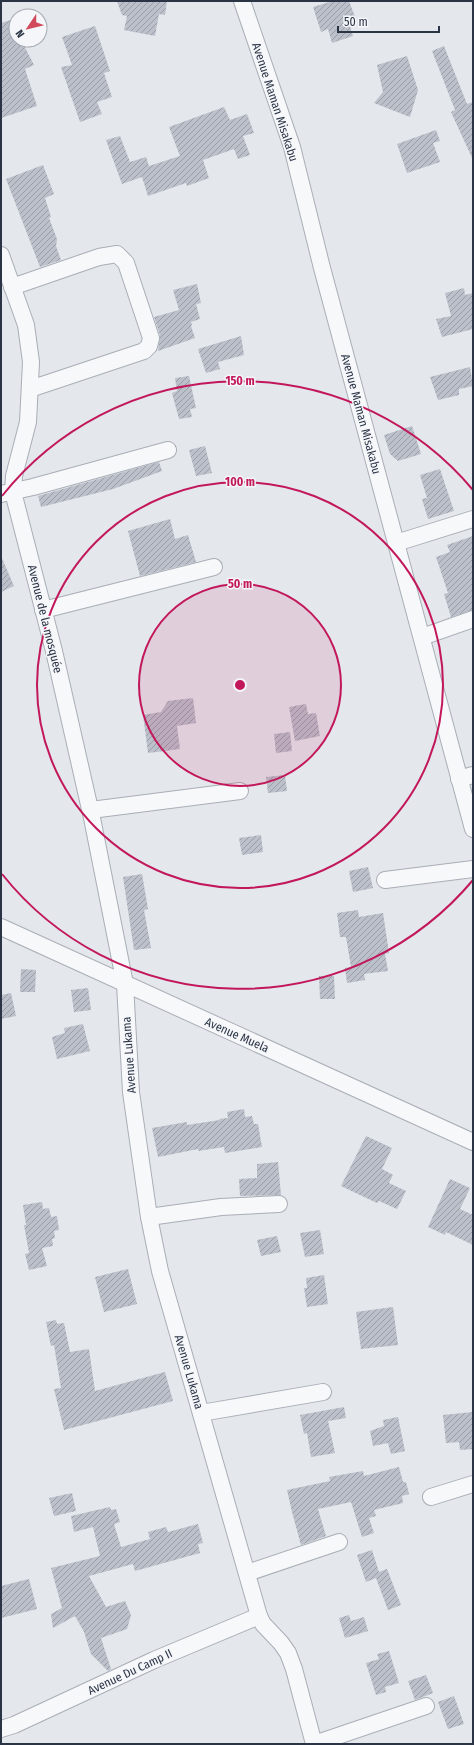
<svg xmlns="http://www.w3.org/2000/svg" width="474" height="1745" font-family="'Fira Sans Condensed',sans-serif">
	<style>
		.building { fill: url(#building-hatch) }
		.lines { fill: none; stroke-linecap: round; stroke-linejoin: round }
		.minor-casing { stroke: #a9aeb7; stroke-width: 18 }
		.minor { stroke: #f7f8fa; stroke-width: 16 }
		.ring { fill: none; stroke: #c2185b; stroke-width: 2 }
		.labels { text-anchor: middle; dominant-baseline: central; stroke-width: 3; stroke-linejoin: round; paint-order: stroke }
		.street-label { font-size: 12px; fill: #2b3445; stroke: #f4f6f9 }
		.centre { fill: #c2185b; stroke: #f4f6f9; stroke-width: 2 }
		.ring-label { font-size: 12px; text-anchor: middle; font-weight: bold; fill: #c2185b; stroke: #f4f6f9; stroke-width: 3; stroke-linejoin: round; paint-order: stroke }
	</style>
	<defs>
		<pattern id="building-hatch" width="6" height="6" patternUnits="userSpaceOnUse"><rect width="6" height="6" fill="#bbc0ca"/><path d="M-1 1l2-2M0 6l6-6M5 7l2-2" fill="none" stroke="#989da6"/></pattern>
	</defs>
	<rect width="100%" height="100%" fill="#e4e7ec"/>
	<g class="building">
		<polygon points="117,1 167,1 165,15 159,14 155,36 124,30 127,16 122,15"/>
		<polygon points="333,1 349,1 355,17 348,20 353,36 332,43 328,29 321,32 313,7"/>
		<polygon points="11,20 16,30 16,40 21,40 34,65 25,69 37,106 1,118 1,23"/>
		<polygon points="95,26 110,71 104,73 112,97 97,102 102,114 80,122 61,67 72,65 62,37"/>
		<polygon points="444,46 467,104 473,102 473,160 451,112 455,110 432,51"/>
		<polygon points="407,56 418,90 410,117 374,103 383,92 377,65"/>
		<polygon points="224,107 230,120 247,114 254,133 243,136 250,155 238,159 234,149 203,160 209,178 187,186 186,183 148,196 142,177 122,184 106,140 120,136 130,162 146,157 149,166 180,156 169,127"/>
		<polygon points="436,130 440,141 433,143 440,162 407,173 397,144"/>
		<polygon points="43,165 54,194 45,198 51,217 49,218 57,239 56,246 61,260 40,267 6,179"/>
		<polygon points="197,284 201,303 196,304 200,319 191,322 192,325 191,326 195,338 158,351 160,335 154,317 179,310 173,290"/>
		<polygon points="464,288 465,295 473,293 473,329 442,337 436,319 451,316 445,293"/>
		<polygon points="241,336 244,355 218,362 220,369 206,373 198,349"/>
		<polygon points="470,367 473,386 459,389 459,395 438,400 430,377"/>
		<polygon points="189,376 196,408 190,409 192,417 179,419 172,393 177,391 175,378"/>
		<polygon points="412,426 421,454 398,461 390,454 384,435"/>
		<polygon points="205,446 212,473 196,476 189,450"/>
		<polygon points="159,462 162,471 113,489 41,507 38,496"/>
		<polygon points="440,469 454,511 428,519 422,499 427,498 420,475"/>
		<polygon points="170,519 175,539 188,535 196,562 140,576 128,531"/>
		<polygon points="473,536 473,610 451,617 444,594 448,593 436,557 450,552 447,545"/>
		<polygon points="1,556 14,586 1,592"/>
		<polygon points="193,698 196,723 177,726 180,749 148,753 143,715 161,712 168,701"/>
		<polygon points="306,704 308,714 316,713 320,736 295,741 289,707"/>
		<polygon points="290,732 292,751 276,753 274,734"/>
		<polygon points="285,775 287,791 268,793 266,777"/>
		<polygon points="261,835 263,852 242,855 239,838"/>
		<polygon points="368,867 373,888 353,892 349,871"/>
		<polygon points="142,874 148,909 144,910 151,948 134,950 123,877"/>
		<polygon points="358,910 359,917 383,913 389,953 385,954 388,971 364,974 365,980 347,983 345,968 351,967 346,937 340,937 337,913"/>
		<polygon points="21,969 36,970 35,992 20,992"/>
		<polygon points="319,976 334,976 335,999 320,999"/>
		<polygon points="88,988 91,1010 74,1012 71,990"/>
		<polygon points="11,993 16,1016 1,1019 1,995"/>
		<polygon points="83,1024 90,1051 57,1059 52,1037 65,1033 64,1028"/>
		<polygon points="244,1109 245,1117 252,1116 254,1124 258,1124 262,1147 225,1153 224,1147 198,1151 198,1149 158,1157 152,1128 187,1122 187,1125 220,1120 219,1119 228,1118 227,1112"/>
		<polygon points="366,1136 392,1148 382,1169 393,1175 389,1183 406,1191 397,1209 379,1201 377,1203 341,1186"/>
		<polygon points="278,1162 281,1195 240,1196 239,1179 257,1178 257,1164"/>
		<polygon points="450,1179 470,1188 460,1209 473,1215 473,1245 446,1232 445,1235 428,1227"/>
		<polygon points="42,1202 43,1209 49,1208 51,1217 57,1216 59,1230 54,1231 55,1238 52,1239 53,1246 42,1248 47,1266 29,1270 25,1254 29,1253 24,1225 26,1225 23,1205"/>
		<polygon points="320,1230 324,1254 305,1257 300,1233"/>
		<polygon points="277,1236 281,1252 261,1256 257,1240"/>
		<polygon points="128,1269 137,1304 104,1312 95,1277"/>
		<polygon points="324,1275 328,1304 307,1307 304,1288 307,1288 306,1278"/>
		<polygon points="393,1307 398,1345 361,1349 356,1312"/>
		<polygon points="56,1320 57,1324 64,1323 70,1352 89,1349 95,1391 165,1372 173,1401 64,1430 54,1389 61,1388 54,1345 51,1346 46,1322"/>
		<polygon points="344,1407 346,1418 328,1421 335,1453 311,1457 307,1433 304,1434 300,1415"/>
		<polygon points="473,1412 473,1449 460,1450 459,1442 446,1443 443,1415"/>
		<polygon points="398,1417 405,1451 391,1454 388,1443 373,1446 370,1431 384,1426 383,1420"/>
		<polygon points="399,1467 403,1482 406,1482 409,1494 402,1496 403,1503 374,1510 376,1516 369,1518 374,1533 362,1537 351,1502 318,1509 326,1536 301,1545 292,1512 287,1490 330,1481 329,1477 363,1471 364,1476"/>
		<polygon points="72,1493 76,1511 54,1516 49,1498"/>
		<polygon points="110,1507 111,1510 116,1509 120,1522 114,1524 121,1547 150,1539 148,1532 166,1527 168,1532 198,1524 203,1543 198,1544 200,1553 135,1571 133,1564 89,1576 106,1607 125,1601 131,1615 127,1629 101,1638 111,1669 108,1671 91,1654 84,1632 75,1616 53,1628 51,1614 62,1608 51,1568 100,1556 93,1527 74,1532 71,1516"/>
		<polygon points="372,1550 379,1572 387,1569 401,1605 388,1610 376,1578 366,1582 357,1555"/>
		<polygon points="29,1579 37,1609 1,1618 1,1586"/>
		<polygon points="349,1615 351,1621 364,1617 368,1631 345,1638 339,1618"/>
		<polygon points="389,1651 399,1683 385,1687 386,1692 376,1695 366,1663 379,1659 377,1654"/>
		<polygon points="426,1675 433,1693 415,1700 408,1681"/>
		<polygon points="454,1696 464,1724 448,1729 438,1702"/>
	</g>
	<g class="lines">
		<g class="minor-casing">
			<g id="minor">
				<polyline points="242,1 292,147 322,268 473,829"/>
				<polyline points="1,255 26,325 31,362 28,422 14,476 13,492 54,651 92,818 125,984 131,1092 149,1217 160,1271 259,1616 263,1624 281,1643 288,1653 294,1669 314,1744"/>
				<polyline points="12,287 99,257 117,254 126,263 151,338 149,346 144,351 30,389"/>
				<polyline points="1,494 33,487 168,450"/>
				<polyline points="396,543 473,519"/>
				<polyline points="43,610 214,567"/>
				<polyline points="422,637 473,619"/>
				<polyline points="459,779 473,775"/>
				<polyline points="91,810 240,791"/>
				<polyline points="385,880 473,869"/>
				<polyline points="1,927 473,1142"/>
				<polyline points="149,1217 221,1207 279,1204"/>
				<polyline points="201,1413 323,1392"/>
				<polyline points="431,1497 473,1484"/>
				<polyline points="247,1573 339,1542"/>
				<polyline points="1,1729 14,1725 154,1660 259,1616"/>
				<polyline points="314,1744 426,1706"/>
			</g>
		</g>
		<use href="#minor" class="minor"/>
	</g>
	<circle cx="240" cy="685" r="101" fill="#c2185b" fill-opacity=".12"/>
	<g class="ring">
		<circle cx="240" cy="685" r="101"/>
		<circle cx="240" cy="685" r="203"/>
		<path d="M473 880A304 304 0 0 1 2 874M2 496A304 304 0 0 1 473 490"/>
	</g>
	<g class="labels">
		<g class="street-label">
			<text transform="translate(275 102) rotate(72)">Avenue Maman Misakabu</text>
			<text transform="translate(361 414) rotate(75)">Avenue Maman Misakabu</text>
			<text transform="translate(45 619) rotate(76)">Avenue de la mosquée</text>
			<text transform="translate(237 1035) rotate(24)">Avenue Muela</text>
			<text transform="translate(129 1055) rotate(-94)">Avenue Lukama</text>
			<text transform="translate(189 1372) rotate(74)">Avenue Lukama</text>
			<text transform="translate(130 1672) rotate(-25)">Avenue Du Camp II</text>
		</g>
	</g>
	<circle cx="240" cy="685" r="6" class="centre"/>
	<g class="ring-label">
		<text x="240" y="385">150 m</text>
		<text x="240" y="486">100 m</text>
		<text x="240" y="588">50 m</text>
	</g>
	<rect width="474" height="1745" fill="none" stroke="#2b3445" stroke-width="4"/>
	<g transform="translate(28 28) rotate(235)"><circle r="19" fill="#f4f6f9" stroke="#a4a8b1"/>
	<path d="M0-3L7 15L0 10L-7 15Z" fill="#d1495b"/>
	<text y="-6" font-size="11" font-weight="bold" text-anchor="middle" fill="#2b3445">N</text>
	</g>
	<path d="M338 26v6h101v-6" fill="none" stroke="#2b3445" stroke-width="2"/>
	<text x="344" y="26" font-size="12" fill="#2b3445" stroke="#f4f6f9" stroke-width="3" paint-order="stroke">50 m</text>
</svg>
